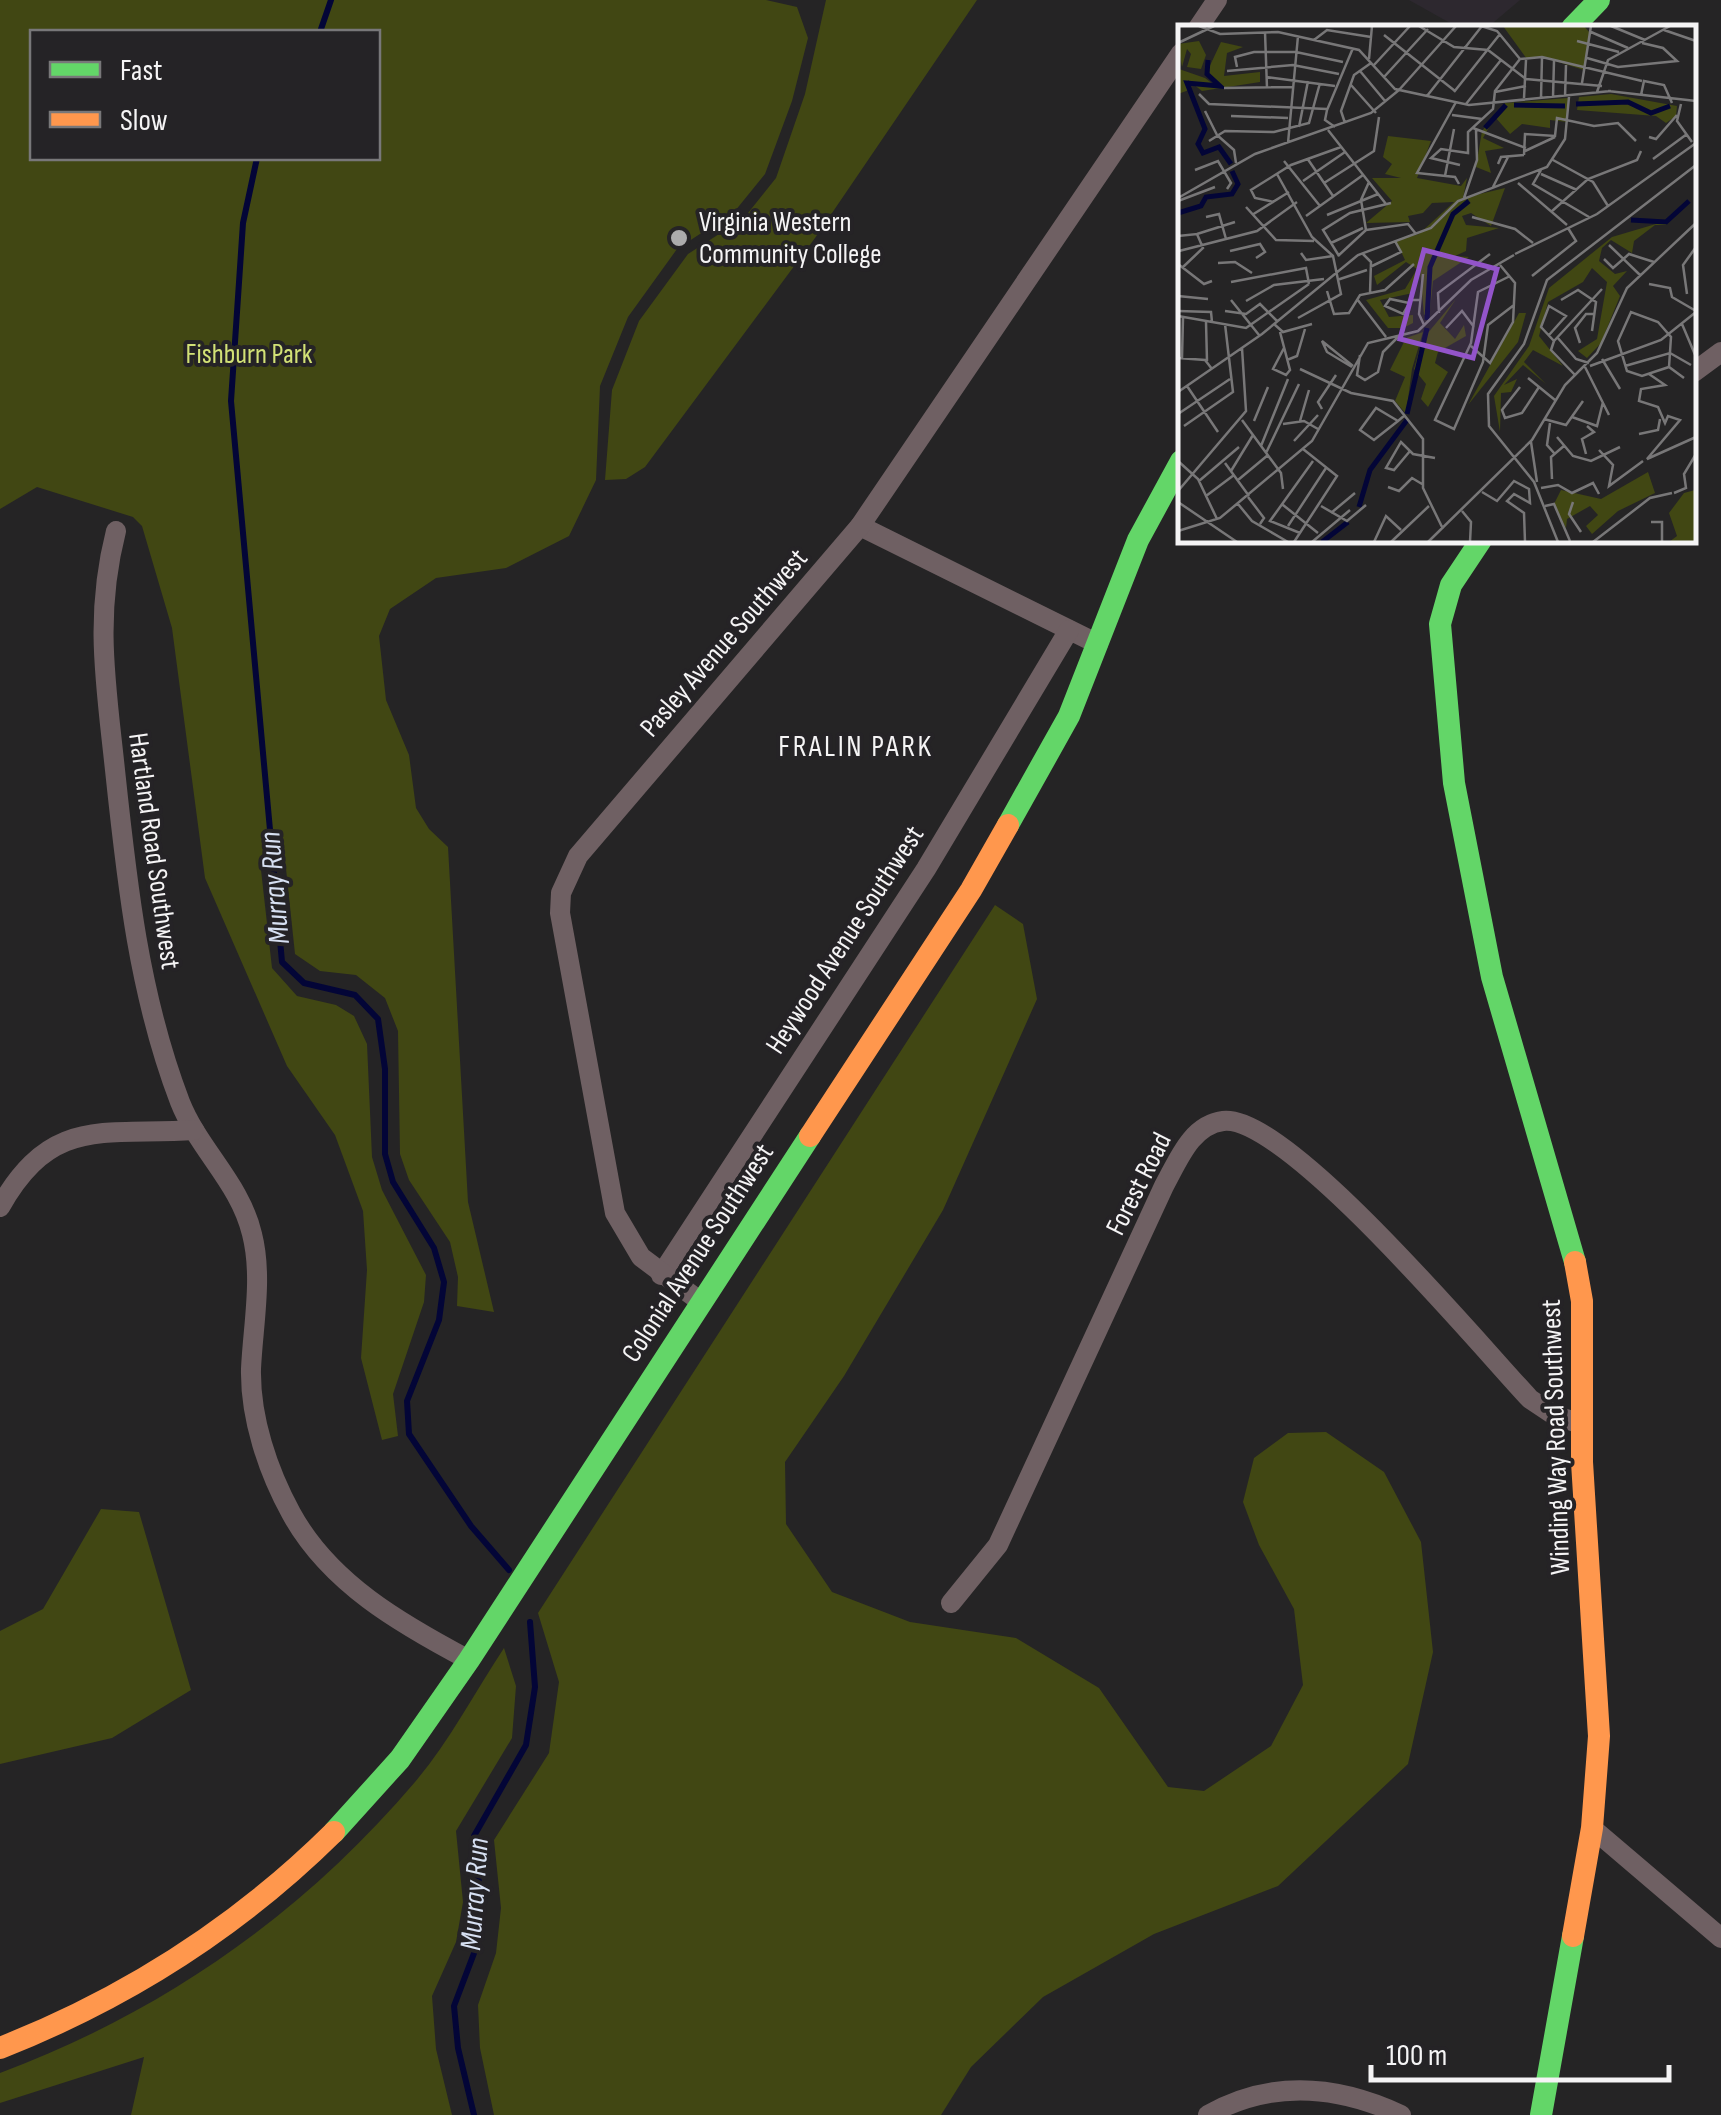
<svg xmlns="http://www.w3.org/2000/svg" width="1721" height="2115" font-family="'Sofia Sans Condensed',sans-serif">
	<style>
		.built { fill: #2d282f }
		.green { fill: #414713; fill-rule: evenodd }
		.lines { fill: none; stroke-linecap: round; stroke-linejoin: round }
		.stream { stroke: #030537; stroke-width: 6 }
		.street { stroke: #6f6063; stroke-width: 20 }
		.fast { stroke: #63d668; stroke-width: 22 }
		.slow { stroke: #ff974d; stroke-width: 22 }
		.poi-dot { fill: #acabac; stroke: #252326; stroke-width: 4 }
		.labels { text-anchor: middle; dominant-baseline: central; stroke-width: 8; stroke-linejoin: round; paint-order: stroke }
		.poi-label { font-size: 28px; fill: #f5f4f5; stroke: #252326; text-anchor: start }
		.park-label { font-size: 28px; fill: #d2e176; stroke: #252326 }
		.street-label { font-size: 28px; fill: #f5f4f5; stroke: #252326 }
		.neighbourhood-label { font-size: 30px; letter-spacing: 2.5px; fill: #f5f4f5; stroke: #252326 }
		.water-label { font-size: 30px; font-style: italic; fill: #d7e0f2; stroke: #252326 }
		.inset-river { fill: none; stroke: #030537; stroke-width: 5 }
		.inset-road { fill: none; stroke: #787778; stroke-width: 2.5 }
		.view { fill: #9354ca; fill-opacity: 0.15; stroke: #9354ca; stroke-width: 5 }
		.inset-edge { fill: none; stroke: #f5f4f5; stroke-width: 5 }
	</style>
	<rect width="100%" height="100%" fill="#252425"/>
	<polygon class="built" points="1409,0 1520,0 1488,27 1459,28"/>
	<g class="green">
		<path d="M0,0H766L797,7L808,38L792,101L765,174L735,211L677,249L628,317L600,386L596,480L569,536L506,568L436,578L390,609L379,636L386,700L409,755L416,808L429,829L448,847L468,1202L494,1312L457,1306L458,1277L450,1242L409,1180L400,1154L398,1031L385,998L356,975L320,971L295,954L285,859L260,861L272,968L297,996L336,1005L354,1016L367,1044L372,1157L382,1190L426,1275L424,1302L393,1394L398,1436L382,1440L361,1358L367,1270L363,1211L335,1135L287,1066L205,878L172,628L142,526L133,517L37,487L0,509ZM32,32H378V158H32Z"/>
		<polygon points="826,0 977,0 815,238 645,467 626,479 605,480 612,390 639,321 688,254 744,218 776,178 805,94"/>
		<polygon points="995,905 1023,924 1037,999 943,1210 844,1376 785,1462 786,1524 832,1592 910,1622 1016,1638 1099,1688 1168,1787 1204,1791 1271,1746 1303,1685 1294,1609 1259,1545 1243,1502 1254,1458 1288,1433 1326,1432 1384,1472 1421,1542 1433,1652 1408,1764 1278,1886 1154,1934 1043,1997 971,2067 941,2115 494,2115 480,2048 478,2005 496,1953 501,1908 494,1840 549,1753 559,1682 538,1613"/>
		<polygon points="101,1509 139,1512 191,1690 112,1738 0,1764 0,1631 43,1609"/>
		<path d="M504,1648L516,1686L512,1738L456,1831L463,1902L456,1942L432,1996L436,2049L452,2115H131L144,2057L0,2103V2073C163,2012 302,1915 415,1782C449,1742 475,1692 504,1648Z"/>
	</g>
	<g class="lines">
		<g class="stream">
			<polyline points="320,32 331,0"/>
			<polyline points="257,158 243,223 231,401 282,962 304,983 355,995 378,1019 385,1069 385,1154 393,1182 434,1248 444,1282 439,1320 407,1401 409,1434 471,1526 509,1570"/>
			<polyline points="474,2115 458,2048 454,2006 476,1948 481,1903 474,1836 526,1745 535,1687 530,1622"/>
		</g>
		<g class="street">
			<polyline points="1198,28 1217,0"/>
			<polyline points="1694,372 1721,352"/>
			<polyline points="860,526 1098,644"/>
			<path d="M116,531C94,617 106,684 115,770C127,884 139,995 180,1102C199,1150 240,1183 252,1234C263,1277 253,1325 251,1369C250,1418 268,1471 291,1513C329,1583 401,1624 469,1660"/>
			<path d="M0,1207C52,1115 104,1136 194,1130"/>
			<polyline points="661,1275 926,869 1069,630"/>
			<polyline points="701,1302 641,1257 615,1213 560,913 561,893 578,856 860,526 1181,53"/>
			<path d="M951,1603L998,1545L1164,1186C1178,1161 1191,1125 1223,1121C1286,1113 1481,1347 1530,1399L1554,1415L1581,1424"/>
			<polyline points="1592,1828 1721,1938"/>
			<path d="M1208,2115C1272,2079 1337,2085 1401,2115"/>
		</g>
		<g class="fast">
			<polyline points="1572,28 1599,0"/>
			<polyline points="1481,540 1451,585 1440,624 1454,783 1492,977 1575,1262"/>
			<polyline points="1008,825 1069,716 1138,540 1181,461"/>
			<polyline points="334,1832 400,1759 469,1660 810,1136"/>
			<polyline points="1541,2115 1573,1936"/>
		</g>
		<g class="slow">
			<polyline points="810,1136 971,890 1008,825"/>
			<polyline points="1573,1936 1592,1828 1599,1736 1582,1462 1582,1301 1575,1262"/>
			<path d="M0,2048C127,1998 237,1928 334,1832"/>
		</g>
	</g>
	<circle class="poi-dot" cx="679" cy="238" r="10"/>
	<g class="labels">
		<g class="poi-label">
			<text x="699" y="222">Virginia Western<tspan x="699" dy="32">Community College</tspan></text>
		</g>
		<g class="park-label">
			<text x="249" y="354">Fishburn Park</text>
		</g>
		<g class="street-label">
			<text transform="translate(724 643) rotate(-49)">Pasley Avenue Southwest</text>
			<text transform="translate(154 851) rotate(82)">Hartland Road Southwest</text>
			<text transform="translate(845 940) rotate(-57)">Heywood Avenue Southwest</text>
			<text transform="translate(1139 1184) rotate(-63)">Forest Road</text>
			<text transform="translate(698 1253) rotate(-57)">Colonial Avenue Southwest</text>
			<text transform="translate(1556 1437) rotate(-92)">Winding Way Road Southwest</text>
		</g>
		<g class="neighbourhood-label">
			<text x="856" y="747">FRALIN PARK</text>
		</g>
		<g class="water-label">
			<text transform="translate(275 888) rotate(-95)">Murray Run</text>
			<text transform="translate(475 1894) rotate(-86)">Murray Run</text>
		</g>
	</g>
	<g transform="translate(1178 25)">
		<rect width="518" height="518" fill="#252425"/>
		<path d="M325,1H406L412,8L406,45L364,32L349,34ZM21,16L28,30L23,44L9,42L13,29L9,24L4,42L0,19ZM43,17L65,22L49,28L46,51L82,47V57L24,66L10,55L11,65L0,69L1,44L27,53L35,59L29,62H42L29,47ZM433,69L499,81L498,91L488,98L478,91L399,85L401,72ZM390,73L389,97L372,95V103L344,99L332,109L317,92L305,113L326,123L307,126L313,148L298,142L304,106L327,78ZM210,111L253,116L239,153L283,161L289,153L285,173L327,163L313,201L293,188L284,191L288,200L321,203L289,213L288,226L277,231L291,232L255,256L252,286L246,290L242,246L235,268L202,275L211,292L235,290V298L225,303H210L188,275L227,264L239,244L228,237L199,260L196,251L227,235L218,216L241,209L276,177L254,178L245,188L230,191L232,197L188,198L214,176L194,153H223L207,149L214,139L205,132ZM503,182L488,200H477L456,216L454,228L433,215L424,223L421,236L437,249L449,246L435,261L442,271L423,318L409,333L400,326L419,314L429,257L414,243L405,257L370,277L361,311L385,341L355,325L346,337L368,359L345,340L326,360L339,354L333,367L323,368L322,407L316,371L351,321L371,263L434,212L488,196ZM278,274L262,298L277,314L286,300L288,311L260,327L257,338L270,347L250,382L243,374L248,359L236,344L244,315ZM341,288H348L340,317L290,380ZM245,307L234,344L228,389L217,376L227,352L212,345L228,313ZM470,447L477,468L440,486L414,509L408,501L420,490L412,481L389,494L388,503L376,479L383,465L423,474ZM517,465V517H491L499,511L491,488L506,468Z" fill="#414713"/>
		<path class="inset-river" d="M30,35L29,49L42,61L9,58L27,104L20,119L25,128L41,122L53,139M398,79L450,77L473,88L492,81M336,80L387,81M307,103L328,80M0,188L23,181L28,172L54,169L60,159L54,146M453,195L488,197L511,176M249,295L252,242L275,189L291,176M229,389L249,303M181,482L192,445L229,395M144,517L170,497"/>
		<path class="inset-road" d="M21,1L42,9L100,7L181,25L217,64L291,80L433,66M241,1L276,22L310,25L348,54L424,61M303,1L319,6L342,34L364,32L464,56M433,1L467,15M486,5L518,16M87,7L89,63M413,7L450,23M206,10L277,66M136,15L149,5L193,12M399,16L441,27M0,18L36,1M409,33L440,42L499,36L485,23L464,18M191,34L194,1M196,40L232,1M59,42L57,32L76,27H118L165,37M49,46L115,40L161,49M182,46L207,76M88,52L157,61M206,52L250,4M404,58L413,1M173,60L198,88M46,63L115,62M221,65L278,1M430,66L518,76M276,67L322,9M317,67L348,61M419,67L430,35L492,1M21,69L31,79L149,84M463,70L466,56L486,60L494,78M249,71L304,1M375,72L376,36M387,72L388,40M346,73L348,35M363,73L364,32M278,77L239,148L277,152L281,159M288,79L323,35M503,79L499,96L514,117M27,86L39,110L56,125L58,138M274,90L304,94M53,91L110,93M167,98L163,86L176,50L193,38M121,102L130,56M157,102L147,95L149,85L175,23M295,103L348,123M150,105L208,179M471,112L478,114L499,90M31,116L47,106L96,107L131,98L142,58M110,118L120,11M347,126L377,112M346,130L347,109L377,111L379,93L416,101L440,98L458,116M129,133L155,171M475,134L509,109M375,135L415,157L430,181M106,136L142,181M320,139L323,132L346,130M282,140L253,133L263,124L290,128V107L315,84L317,66L342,34M17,145L40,136L53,158L49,164M363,145L355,159L411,192M99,149L134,212L155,231L163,269L120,293M363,149L399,165M267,151L276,104M125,156L167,127M146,158L196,126L201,92M340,158L389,200M315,162L330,132M0,173L77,129L193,88L221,65M286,173L299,135L298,105M0,176L37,162M96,177L77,173L73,165L113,140L163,122M68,182L98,215L136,216M373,187L410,154L459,135L463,126M74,190L111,167M149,190L200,169M128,191L185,150M28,192L41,189L48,214M294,192L337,204L355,218M188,205L230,199L238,209M188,205L183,175L191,157M19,209L57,197M0,211L19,209L25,223L5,242M153,218L185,203M431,220L462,250M1,226L79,206L119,177M52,226L82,219L87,227L78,233M123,228L128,235L155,231M185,229L193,237L192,268M337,229L419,189L518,118M160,231L188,205M161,231L145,205L172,188L213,178M426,234L435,243L451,229L476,237M40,238L57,237L74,248M0,239L26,259L34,256M192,242L223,227L217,216M245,249L241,289L246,300M332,251L300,267L293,318L257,395L276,404L305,337L310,300L336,280M354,251L398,216L390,203M159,255L189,245M53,257L128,243L131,259M471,259L492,263L494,272L518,286M149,266L156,289L171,288L182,270L207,265L236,239M509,269L505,240L518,222M0,271L30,274M179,274L208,312M53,275L81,310M383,275L400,265L418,277L414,306M68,276L96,260L146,254M231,278L212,274L207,281L225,289L233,275H242M0,286L33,287L34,297M47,286L68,289L82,279L99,296M261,288L260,268L312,229M0,291L68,303L131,259M28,297L29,336M96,299L105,307L134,299M504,299L518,332M268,303L284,286L296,302M102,307L112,345L108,350L95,344L106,323M371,310L388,291L371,281L363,302L376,316M379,312L398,334L411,338M376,316L424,264M376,316L373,325L397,350M402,318L397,303L408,289H416M293,321L312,338L335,297L337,258L322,240M182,330L179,350L187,355L200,347L205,327L221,311M0,333L27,335L34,344M4,333L5,293M424,334L442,364M109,335L119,331L127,304M412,341L483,315L518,287M447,341L492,328L513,340M174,342L149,327L144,316L175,341M407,342L431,390M491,342L493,312L480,297L453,287L440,316L449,346L464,351L491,342L506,353M122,344L173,368L215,376L245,414V463L265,504M471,349L487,360L463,364L461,376L480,382L487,398L490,391L502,395L469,434L518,412M350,353L377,375M9,361L40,407M342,362L324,385L327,393L344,388L361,362M0,367L84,309L180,230L253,203L280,176L369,142L387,114L391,72M144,384L140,377L158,350M0,389L52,354M394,392L419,401L425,377M366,394L388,400L405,376M64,395L103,448L105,464M76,396L90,362M122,396L131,365M220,396L198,383L182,405L196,415L206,407L220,396L227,390M372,398L369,420L376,428M105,399L126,396L140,404M6,401L55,367L47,299M461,409L480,405L482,394M379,412L395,431L413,436L442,422M116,416L140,390M353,417L359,457M83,421L110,354M421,425L435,440L431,461L465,436M232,426L216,445L208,443L223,417L235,429L257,433M88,428L121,359M408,429L404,414L416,407L409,401M0,436L20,454L39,494M47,438L71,471M53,446L75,410M374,454L373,432L387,420M60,455L90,430M21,456L61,422M210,462L221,466L234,453L244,459M363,463L380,460L394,468L415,458L421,469M0,466L68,386L64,323M304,467L319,476L336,456L351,464L352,478L336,469L329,476L346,488L347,517M496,468L508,463L506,449L518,429M28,471L56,450M70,472L86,493L82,499M0,477L59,517M395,477L391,489L403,507M60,479L74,496L110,517M105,480L140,508M143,481L169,496L188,480M367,481L376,479L392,516M284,486L293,497L292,517M153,488L177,468M473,497H484V517M110,501L148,443M0,506L42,493L134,416L190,318L240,306L293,255L336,230M122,508L92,496L135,436M116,517L159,451L125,424M134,517L172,485M196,517L208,491L223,505M213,517L251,481M250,517L354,415L387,360L419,328L449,263L518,198M380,517L356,457L311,401L310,369L346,319L369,255L518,140M415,517L472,473L494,468"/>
		<path class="view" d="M246,225L319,244L295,333L222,314Z"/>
		<rect width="518" height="518" class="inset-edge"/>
	</g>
	<rect x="30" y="30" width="350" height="130" fill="#252326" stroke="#787779" stroke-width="2.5"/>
	<rect x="50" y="62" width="50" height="15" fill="#63d668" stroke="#787779" stroke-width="2.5"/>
	<text x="120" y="80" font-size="30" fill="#f5f4f5">Fast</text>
	<rect x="50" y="112" width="50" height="15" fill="#ff974d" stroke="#787779" stroke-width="2.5"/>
	<text x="120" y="130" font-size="30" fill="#f5f4f5">Slow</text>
	<path d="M1371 2065v15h298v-15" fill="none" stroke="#f5f4f5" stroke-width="5"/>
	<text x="1386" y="2065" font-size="30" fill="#f5f4f5" stroke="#252326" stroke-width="8" paint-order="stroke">100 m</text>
</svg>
